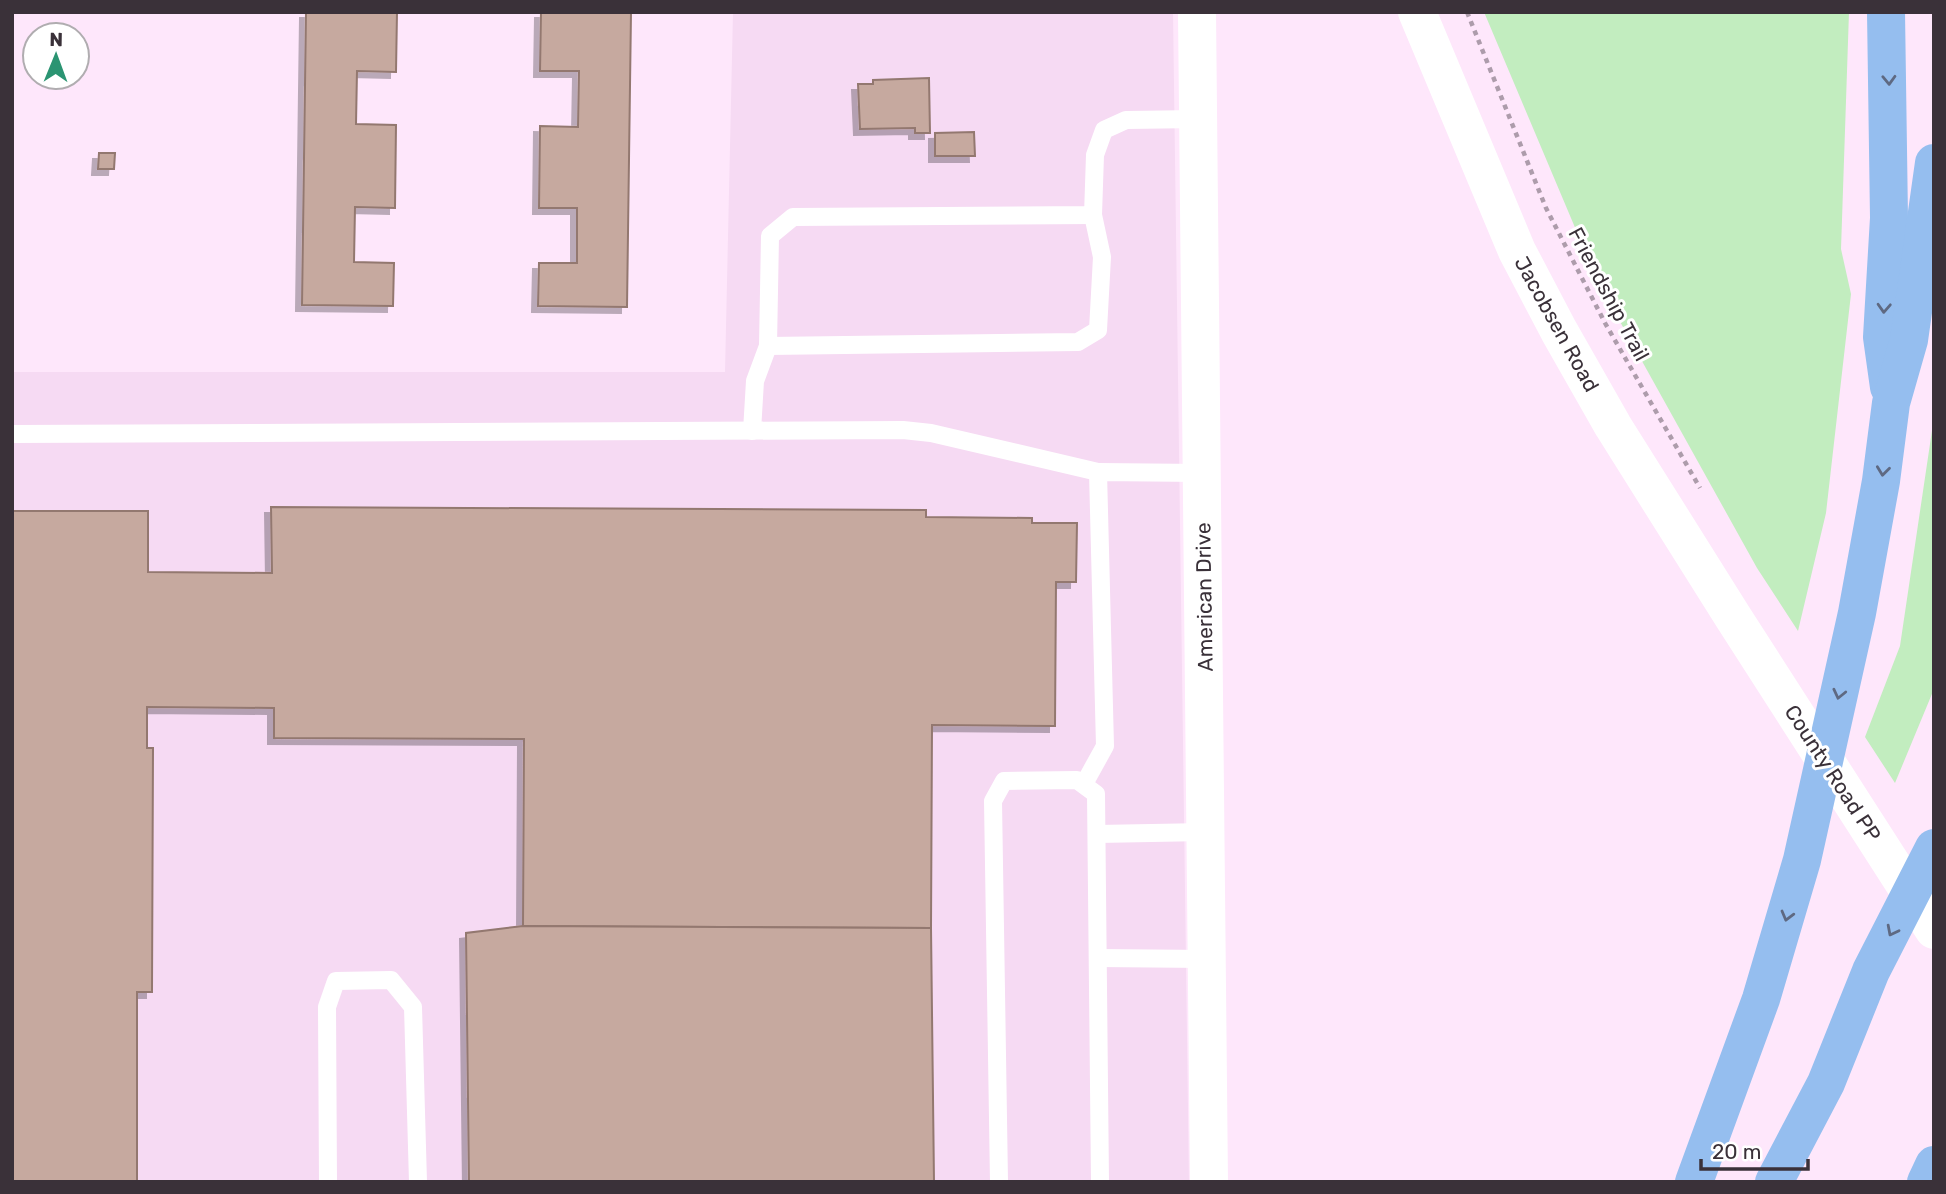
<svg xmlns="http://www.w3.org/2000/svg" width="1946" height="1194" font-family="Rubik,sans-serif">
	<style>
		.built { fill: #f6daf3 }
		.green { fill: #c2edbf }
		.building { fill: #c6a99f; stroke: #93786f; stroke-width: 2; filter: url(#shadow) }
		.lines { fill: none; stroke-linecap: round; stroke-linejoin: round }
		.path { stroke: #ad9cab; stroke-width: 4.5; stroke-dasharray: 5 5; stroke-linecap: butt }
		.lane { stroke: #fff; stroke-width: 18 }
		.secondary { stroke: #fff; stroke-width: 38 }
		.highway { stroke: #95beef; stroke-width: 38 }
		.oneway { stroke: #5e6982 }
		.labels { text-anchor: middle; dominant-baseline: central; stroke-width: 6; stroke-linejoin: round; paint-order: stroke }
		.street-label { font-size: 21px; fill: #3a3139; stroke: #fff }
	</style>
	<defs>
		<filter id="shadow"><feDropShadow dx="-6" dy="6" stdDeviation="0" flood-color="#0004"/></filter>
	</defs>
	<rect width="100%" height="100%" fill="#fee7fb"/>
	<polygon class="built" points="733,12 1173,12 1189,1182 12,1182 12,372 725,372"/>
	<g class="green">
		<polygon points="1484,12 1849,12 1841,249 1851,294 1826,513 1798,631 1757,568 1598,282"/>
		<polygon points="1934,417 1934,689 1895,783 1865,737 1900,646"/>
	</g>
	<g class="building">
		<polygon points="306,12 397,12 396,72 357,71 356,124 396,125 395,208 355,207 354,262 394,263 393,306 302,305"/>
		<polygon points="541,12 631,12 627,307 538,306 539,263 577,263 577,208 539,208 540,126 578,127 579,71 540,71"/>
		<polygon points="929,78 930,133 915,133 915,128 860,129 858,84 873,84 873,80"/>
		<polygon points="974,132 975,156 935,156 935,133"/>
		<polygon points="99,153 115,153 114,169 98,169"/>
		<polygon points="271,507 926,510 926,517 1032,518 1032,523 1077,523 1076,582 1056,582 1055,726 932,725 931,928 523,926 524,739 274,738 274,708 147,707 147,748 153,748 152,992 137,992 137,1182 12,1182 12,511 148,511 148,572 272,573"/>
		<polygon points="523,926 931,928 934,1182 469,1182 466,933"/>
	</g>
	<g class="lines">
		<polyline class="path" points="1467,12 1546,208 1605,323 1700,488"/>
		<g class="lane">
			<polyline points="768,346 1078,342 1098,330 1102,257 1093,215"/>
			<polyline points="752,431 755,381 768,346 770,236 793,217 1093,215 1095,155 1104,130 1126,120 1199,119"/>
			<polyline points="12,434 903,430 931,433 1098,472"/>
			<polyline points="1084,784 1105,746 1098,472 1202,473"/>
			<polyline points="1097,834 1206,832"/>
			<polyline points="1098,958 1207,959"/>
			<polyline points="328,1182 327,1007 336,981 391,980 413,1007 418,1182"/>
			<polyline points="999,1182 993,801 1004,781 1077,780 1096,794 1100,1182"/>
		</g>
		<g class="secondary">
			<polyline points="1197,12 1209,1182"/>
			<polyline points="1417,12 1517,251 1559,331 1613,426 1733,617 1934,930"/>
		</g>
		<g class="highway">
			<polyline points="1886,12 1889,218 1882,337 1889,387"/>
			<polyline points="1694,1182 1761,999 1802,860 1857,613 1881,481 1891,403 1909,340 1934,163"/>
			<polyline points="1774,1182 1826,1083 1871,971 1934,848"/>
			<polyline points="1926,1182 1934,1165"/>
		</g>
	</g>
	<defs><path id="oneway-chevron" d="M-2-3.5L2.5 0L-2 3.5" fill="none" stroke-width="1.6" stroke-linecap="round" stroke-linejoin="round" transform="scale(1.75)"/></defs>
	<g class="oneway">
		<use href="#oneway-chevron" transform="translate(1889 80) rotate(88)"/>
		<use href="#oneway-chevron" transform="translate(1884 308) rotate(93)"/>
		<use href="#oneway-chevron" transform="translate(1883 471) rotate(97)"/>
		<use href="#oneway-chevron" transform="translate(1839 694) rotate(103)"/>
		<use href="#oneway-chevron" transform="translate(1787 916) rotate(105)"/>
		<use href="#oneway-chevron" transform="translate(1892 931) rotate(117)"/>
	</g>
	<g class="labels">
		<g class="street-label">
			<text transform="translate(1609 294) rotate(62)">Friendship Trail</text>
			<text transform="translate(1557 324) rotate(61)">Jacobsen Road</text>
			<text transform="translate(1204 597) rotate(-91)">American Drive</text>
			<text transform="translate(1833 773) rotate(57)">County Road PP</text>
		</g>
	</g>
	<rect width="1946" height="1194" fill="none" stroke="#3a3139" stroke-width="28"/>
	<g transform="translate(56 56) rotate(1)"><circle r="33" fill="#ffffff" stroke="#b0adb0" stroke-width="2"/>
	<path d="M0-5L12 26L0 18L-12 26Z" fill="#2b9472"/>
	<text y="-10" font-size="19" font-weight="bold" text-anchor="middle" fill="#3a3139">N</text>
	</g>
	<path d="M1701 1159v10h107v-10" fill="none" stroke="#3a3139" stroke-width="3.5"/>
	<text x="1712" y="1159" font-size="21" fill="#3a3139" stroke="#ffffff" stroke-width="5" paint-order="stroke">20 m</text>
</svg>
